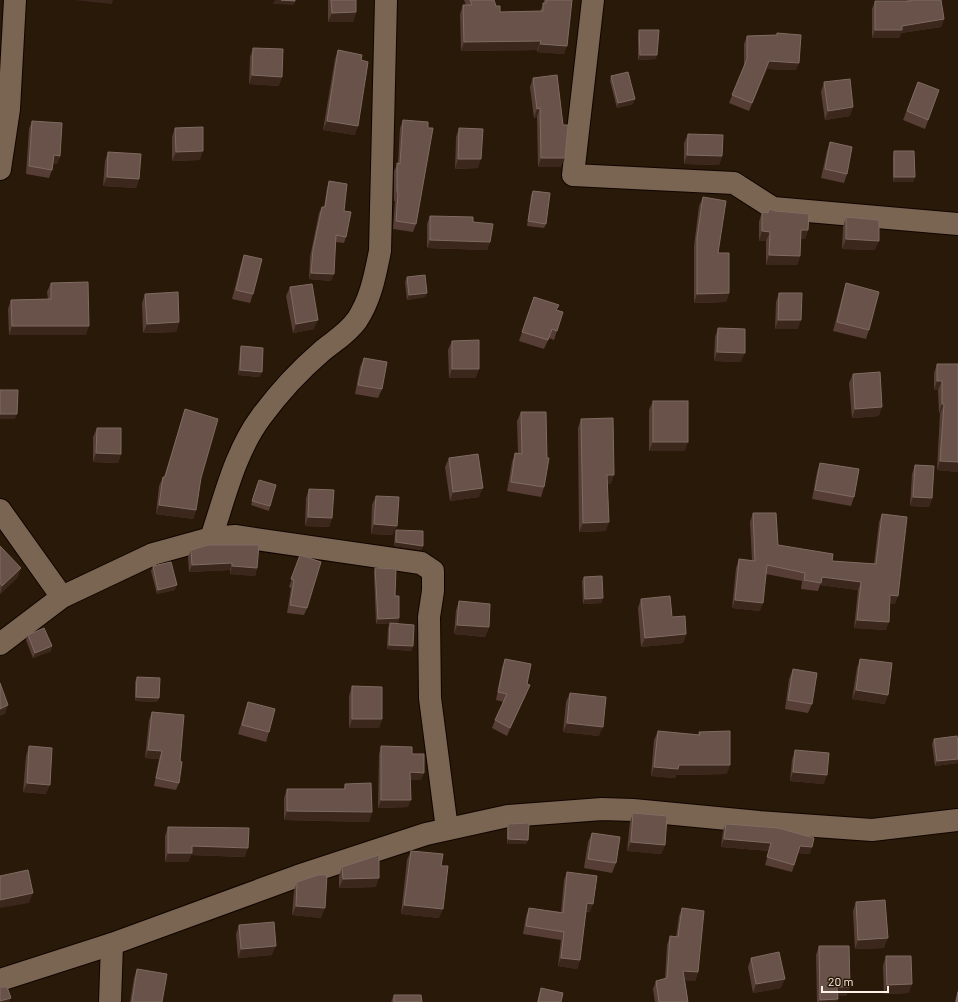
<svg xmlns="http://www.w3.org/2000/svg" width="958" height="1002" font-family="Barlow,sans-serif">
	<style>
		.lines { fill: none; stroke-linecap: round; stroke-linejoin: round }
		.minor-casing { stroke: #110400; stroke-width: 24 }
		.minor { stroke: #796552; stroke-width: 22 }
		.wall { fill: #563e37 }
		.shaded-wall { fill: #3c271c }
		.building { fill: #68524a; stroke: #7f6b62 }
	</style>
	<rect width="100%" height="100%" fill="#291908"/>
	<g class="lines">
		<g class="minor-casing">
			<g id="minor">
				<polyline points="593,0 573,175 734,183 773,208 958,224"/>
				<polyline points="0,169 9,109 15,0"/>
				<polyline points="0,510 62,597"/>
				<path d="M211,538C225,497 235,452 261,417C278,394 300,370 321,352C334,341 347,334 357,320C371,299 375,275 380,251L386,0"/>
				<polyline points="0,644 62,597 153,554 211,538 235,536 421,563 433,571 433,591 429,617 430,698 447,829"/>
				<polyline points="0,980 112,944 298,876 426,834 508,816 602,809 633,810 759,822 872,830 958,820"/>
				<polyline points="110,1002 112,944"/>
			</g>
		</g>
		<use href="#minor" class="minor"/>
	</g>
	<g class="wall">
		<polygon points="328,0 356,0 356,12 353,22 328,22"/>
		<polygon points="464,0 494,0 496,6 500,12 540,11 544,3 544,0 572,0 564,54 537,52 537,50 461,51 460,14 463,5 466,5"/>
		<polygon points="907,0 941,0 944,19 941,27 901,33 899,38 872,38 872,9 875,1 907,1"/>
		<polygon points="639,30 656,59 638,60 638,35"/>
		<polygon points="777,33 796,70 767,69 749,111 729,103 744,66 744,44 747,36 776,35"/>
		<polygon points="253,48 279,86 249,84 250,57"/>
		<polygon points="338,50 361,60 355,135 323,130 335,59"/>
		<polygon points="611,76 633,104 617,108 610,81"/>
		<polygon points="533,78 561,167 538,167 537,117 534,118 530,87"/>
		<polygon points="824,82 850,116 825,120 821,92"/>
		<polygon points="918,82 939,90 925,129 903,120"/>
		<polygon points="403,120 416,224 413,232 393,229 395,201 394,201 394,171 398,163 400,128"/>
		<polygon points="32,121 60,156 57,164 53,163 52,170 49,178 26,174 29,129"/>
		<polygon points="175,128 200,160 172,161 172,137"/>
		<polygon points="459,128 478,168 455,169 456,137"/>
		<polygon points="688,134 722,156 719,165 684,164 684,143"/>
		<polygon points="830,142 847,174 844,183 821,178 827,151"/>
		<polygon points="894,151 915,177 913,182 893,182 893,156"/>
		<polygon points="108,152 139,179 136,188 103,186 105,161"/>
		<polygon points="329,181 344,211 346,237 344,243 336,242 331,281 309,279 310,257 319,213 322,207 324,207 327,188"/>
		<polygon points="533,191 546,224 544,228 527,226 531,195"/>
		<polygon points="703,197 729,293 726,302 694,303 694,246 699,206"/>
		<polygon points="762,212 808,230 805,239 800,239 800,256 797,265 766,265 766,241 759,241 759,222"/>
		<polygon points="430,216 473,222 490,242 487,250 427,248 427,224"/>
		<polygon points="846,217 875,250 842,249 843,227"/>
		<polygon points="244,255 253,294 250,303 232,299 241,264"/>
		<polygon points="407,277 427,293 425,297 407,300 405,282"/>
		<polygon points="51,283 86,335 9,335 8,309 11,300 48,299 47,292"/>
		<polygon points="846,283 869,330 866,339 833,331 843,293"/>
		<polygon points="290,287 314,329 293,333 286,296"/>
		<polygon points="779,293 798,329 775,329 776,302"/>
		<polygon points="145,294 179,322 176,332 143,333 142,303"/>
		<polygon points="534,297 556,310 563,312 554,340 549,338 544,349 519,341"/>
		<polygon points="718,328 741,362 714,361 715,337"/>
		<polygon points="452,341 476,378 449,378 448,350"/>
		<polygon points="241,346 260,377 238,375 240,351"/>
		<polygon points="364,358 382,389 378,398 355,394 360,367"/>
		<polygon points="937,364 958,364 958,472 937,470 940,413 939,413 938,390 934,390 934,373"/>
		<polygon points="853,374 879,416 852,418 849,383"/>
		<polygon points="653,401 685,451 649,451 649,410"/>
		<polygon points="185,409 196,510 193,519 156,514 159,486 163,477 164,477 182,419"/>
		<polygon points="521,412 547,458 544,487 541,497 507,491 512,462 515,453 518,453 517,421"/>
		<polygon points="581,419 611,484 607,484 606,531 579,532 578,428"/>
		<polygon points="97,428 121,454 118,463 93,462 93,437"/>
		<polygon points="449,458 479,497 450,501 445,467"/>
		<polygon points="820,463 854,497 851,506 812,499 817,472"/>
		<polygon points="915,465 932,498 929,507 910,506 912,474"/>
		<polygon points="257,484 270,506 269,511 251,505"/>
		<polygon points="309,489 332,518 329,527 305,526 306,498"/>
		<polygon points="376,496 393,535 371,534 372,505"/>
		<polygon points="753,513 778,545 832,561 874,564 879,522 882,514 895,604 890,603 886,630 854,628 858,590 820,585 818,591 801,589 802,581 766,574 760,611 732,608 736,568 739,559 752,561 750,522"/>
		<polygon points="396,530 423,546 421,550 394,546 395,534"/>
		<polygon points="0,546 18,577 0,594"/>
		<polygon points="191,550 257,568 255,576 230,574 230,570 189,572 188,557"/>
		<polygon points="300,555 307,608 304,615 287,613 291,588 289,587"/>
		<polygon points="153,566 175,590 157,594 151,571"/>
		<polygon points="375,568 395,596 399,618 398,623 376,624 374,573"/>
		<polygon points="584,577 602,603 583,604 582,581"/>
		<polygon points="641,599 672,617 686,634 683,643 641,647 638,608"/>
		<polygon points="459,601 489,627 485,637 454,634 456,610"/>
		<polygon points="390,623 413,646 411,651 387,649 388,628"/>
		<polygon points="28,635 51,651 33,658 26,640"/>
		<polygon points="505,659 527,684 527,693 507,736 492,728 495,720 504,702 496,700 502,667"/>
		<polygon points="860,659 885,704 852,699 857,668"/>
		<polygon points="793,669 812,704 808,713 785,709 789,679"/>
		<polygon points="137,677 157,702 135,701 135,682"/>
		<polygon points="352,686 382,719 379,728 349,728 349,696"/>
		<polygon points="570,693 599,736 563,732 566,702"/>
		<polygon points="248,702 269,732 266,742 238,734 245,711"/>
		<polygon points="152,712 179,783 176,790 154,786 159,759 145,758 149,720"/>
		<polygon points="658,731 698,735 699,732 727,774 676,775 675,778 651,776 654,740"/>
		<polygon points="934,739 958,743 958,763 935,766 932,744"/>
		<polygon points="29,746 46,794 23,792 26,756"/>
		<polygon points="381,746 412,754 421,780 410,780 408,807 378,808 379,754"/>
		<polygon points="795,750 824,784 790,781 792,760"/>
		<polygon points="345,784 372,812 369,822 284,820 284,798 287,789 344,789"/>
		<polygon points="633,813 665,845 661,854 627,851 630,822"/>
		<polygon points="508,824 528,840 526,844 507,844 507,829"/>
		<polygon points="726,824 810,854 798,853 792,872 765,865 769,851 721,847 723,831"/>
		<polygon points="168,827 245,857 191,855 188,862 165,862 165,836"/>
		<polygon points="592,833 616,863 612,873 584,868 588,842"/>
		<polygon points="411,851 441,866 439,918 401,914 407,860"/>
		<polygon points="342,867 376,887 339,888 339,876"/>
		<polygon points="567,872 590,912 586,912 580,960 577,969 558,966 561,940 523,934 526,916 529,908 561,912 564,880"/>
		<polygon points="297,882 321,918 292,915 294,891"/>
		<polygon points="856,902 884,948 855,949 853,911"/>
		<polygon points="682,908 698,972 695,981 685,980 688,1002 655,1002 653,989 656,981 665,979 667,945 670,936 676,937 679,916"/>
		<polygon points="239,925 272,955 238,958 236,934"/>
		<polygon points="819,946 850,987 846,996 837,996 838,999 836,1002 817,1002 816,955"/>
		<polygon points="886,956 909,993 884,994 883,966"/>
		<polygon points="751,958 781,988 753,993 748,967"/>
		<polygon points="137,969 162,1002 130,1002 134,978"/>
		<polygon points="541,988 561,1002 537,1002"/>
		<polygon points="958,989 958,1002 955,1002"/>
		<polygon points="394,995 422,1002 391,1002"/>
	</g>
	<g class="shaded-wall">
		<polygon points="74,0 113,0 112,4"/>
		<polygon points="275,0 281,0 295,1 294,5 273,4"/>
		<polygon points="356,12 353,22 328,22 332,13"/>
		<polygon points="944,19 941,27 901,33 899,38 872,38 875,30"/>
		<polygon points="541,41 537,50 461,51 464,42"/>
		<polygon points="540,44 567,46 564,54 537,52"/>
		<polygon points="640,55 657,55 656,59 638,60"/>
		<polygon points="769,61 799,63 796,70 767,69 749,111"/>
		<polygon points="252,75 282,77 279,86 249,84"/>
		<polygon points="635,99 633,104 617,108 618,103"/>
		<polygon points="853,107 850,116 825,120 828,111"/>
		<polygon points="540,108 537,117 534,118 537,109"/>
		<polygon points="327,121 358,126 355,135 323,130"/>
		<polygon points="203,151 200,160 172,161 176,152"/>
		<polygon points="54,155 60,156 57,164 51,163"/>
		<polygon points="687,155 722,156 719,165 684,164"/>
		<polygon points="541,158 565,158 561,167 538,167"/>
		<polygon points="458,159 481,159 478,168 455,169"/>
		<polygon points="107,177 139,179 136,188 103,186"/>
		<polygon points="894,177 915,177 913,182 893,182"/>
		<polygon points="801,230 808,230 805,239 797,239"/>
		<polygon points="762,231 770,232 766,241 759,241"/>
		<polygon points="846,239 879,241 875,250 842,249"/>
		<polygon points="430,240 490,242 487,250 427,248"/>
		<polygon points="769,255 800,256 797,265 766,265"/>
		<polygon points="311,273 334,274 331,281 309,279"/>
		<polygon points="427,293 425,297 407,300 409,295"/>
		<polygon points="729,293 726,302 694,303 697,294"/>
		<polygon points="318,320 314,329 293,333 296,324"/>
		<polygon points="778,320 801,320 798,329 775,329"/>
		<polygon points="179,322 176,332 143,333 147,324"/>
		<polygon points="12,326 89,326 86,335 9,335"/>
		<polygon points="717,352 745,353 741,362 714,361"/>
		<polygon points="452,369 479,369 476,378 449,378"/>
		<polygon points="240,370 262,372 260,377 238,375"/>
		<polygon points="937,381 942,381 938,390 934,390"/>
		<polygon points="942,404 944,404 940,413 939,413"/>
		<polygon points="882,407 879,416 852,418 855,409"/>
		<polygon points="0,414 17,414 15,419 0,419"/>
		<polygon points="653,442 688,442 685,451 649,451"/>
		<polygon points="96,453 121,454 118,463 93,462"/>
		<polygon points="940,461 958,462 958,472 937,470"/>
		<polygon points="607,475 614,475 611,484 603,484"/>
		<polygon points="483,488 479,497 450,501 453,492"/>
		<polygon points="913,497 932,498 929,507 910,506"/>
		<polygon points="159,505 196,510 193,519 156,514"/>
		<polygon points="308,517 332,518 329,527 305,526"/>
		<polygon points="609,522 606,531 579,532 583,523"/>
		<polygon points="374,524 397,526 393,535 371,534"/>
		<polygon points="396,542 423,546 421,550 394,546"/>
		<polygon points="232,563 230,570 189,572 192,565"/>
		<polygon points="232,566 257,568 255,576 230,574"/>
		<polygon points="21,568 18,577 0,594 2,586"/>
		<polygon points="822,577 861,582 858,590 820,585"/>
		<polygon points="177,585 175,590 157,594 158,590"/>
		<polygon points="890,595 898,596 895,604 887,603"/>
		<polygon points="603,598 602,603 583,604 585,599"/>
		<polygon points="735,600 763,603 760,611 732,608"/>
		<polygon points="399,618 398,623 376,624 378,619"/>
		<polygon points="857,620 889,622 886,630 854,628"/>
		<polygon points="457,625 489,627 485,637 454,634"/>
		<polygon points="686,634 683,643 641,647 645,638"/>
		<polygon points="389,645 413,646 411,651 387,649"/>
		<polygon points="52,646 51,651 33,658 35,653"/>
		<polygon points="530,685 527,693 507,736 510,728"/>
		<polygon points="856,690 888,695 885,704 852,699"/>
		<polygon points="136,697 159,698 157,702 135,701"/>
		<polygon points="8,705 5,714 0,716 0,709"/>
		<polygon points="352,719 382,719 379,728 349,728"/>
		<polygon points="567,723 603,727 599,736 563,732"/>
		<polygon points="148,750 162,751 159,759 145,758"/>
		<polygon points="958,759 958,763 935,766 937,761"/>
		<polygon points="679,765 730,765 727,774 676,775 675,778 651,776 654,767"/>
		<polygon points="410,772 424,773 421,780 407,780"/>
		<polygon points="793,772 827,775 824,784 790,781"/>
		<polygon points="27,783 50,785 46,794 23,792"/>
		<polygon points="381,800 411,800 408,807 378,808"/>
		<polygon points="287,811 372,812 369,822 284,820"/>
		<polygon points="508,839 528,840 526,844 507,844"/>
		<polygon points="724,839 771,843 769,851 721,847"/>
		<polygon points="631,842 665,845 661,854 627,851"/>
		<polygon points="192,846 248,848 245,857 191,855 188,862 165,862 168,853"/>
		<polygon points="800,846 812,847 810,854 797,853"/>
		<polygon points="379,878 376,887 339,888 343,879"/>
		<polygon points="33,893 29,903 0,908 0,900"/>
		<polygon points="587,903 593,904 590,912 584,911"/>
		<polygon points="404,905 443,909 439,918 401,914"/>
		<polygon points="296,906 325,908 321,918 292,915"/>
		<polygon points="888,938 884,948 855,949 858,940"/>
		<polygon points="276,946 272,955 238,958 241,949"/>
		<polygon points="561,958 580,960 577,969 558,966"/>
		<polygon points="683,971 698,972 695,981 680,980"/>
		<polygon points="785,979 781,988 753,993 756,984"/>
		<polygon points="912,984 909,993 884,994 887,985"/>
		<polygon points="837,987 850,987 846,996 834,996"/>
		<polygon points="11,998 9,1002 0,1002 0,1001"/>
		<polygon points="838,999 836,1002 819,1002 820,1000"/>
	</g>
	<g class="building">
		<polygon points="281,0 295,0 295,1"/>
		<polygon points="331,0 356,0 356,12 332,13"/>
		<polygon points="470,0 494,0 496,6 500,6 500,12 543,11 543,3 546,3 546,0 572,0 567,46 540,44 541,41 464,42 463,5 472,5"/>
		<polygon points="911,0 941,0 944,19 902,26 902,30 875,30 875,1 911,1"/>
		<polygon points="639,30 659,30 657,55 640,55"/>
		<polygon points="777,33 801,35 799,63 769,61 752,103 732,95 747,59 747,36 777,35"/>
		<polygon points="253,48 283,49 282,77 252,75"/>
		<polygon points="338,50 362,55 361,60 368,62 358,126 327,121"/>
		<polygon points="628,72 635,99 618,103 611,76"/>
		<polygon points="557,75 563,125 568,125 565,158 541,158 540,108 537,109 533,78"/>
		<polygon points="850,79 853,107 828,111 824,82"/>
		<polygon points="918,82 939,90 928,120 907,111"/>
		<polygon points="403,120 428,122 428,128 433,128 416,224 396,221 398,193 397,192 397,163 400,164"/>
		<polygon points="32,121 62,123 60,156 54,155 52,170 29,166"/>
		<polygon points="203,127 203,151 176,152 175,128"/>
		<polygon points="459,128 483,129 481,159 458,159"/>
		<polygon points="688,134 723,135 722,156 687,155"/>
		<polygon points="830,142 852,147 847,174 825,169"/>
		<polygon points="894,151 914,151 915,177 894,177"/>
		<polygon points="108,152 141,154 139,179 107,177"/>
		<polygon points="329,181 347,184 344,211 351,212 346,237 336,235 334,274 311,273 313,250 322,207 325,207"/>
		<polygon points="533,191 550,193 546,224 528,221"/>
		<polygon points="703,197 726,201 718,253 729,253 729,293 697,294 697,237"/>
		<polygon points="769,209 775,211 809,214 808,230 801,230 800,256 769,255 770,232 762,231 762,212 768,213"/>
		<polygon points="430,216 473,217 473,222 493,224 490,242 430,240"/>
		<polygon points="846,217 879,220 879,241 846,239"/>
		<polygon points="244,255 262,259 253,294 236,290"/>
		<polygon points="425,275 427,293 409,295 407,277"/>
		<polygon points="88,282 89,326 12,326 11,300 51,299 51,283"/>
		<polygon points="846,283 879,292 869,330 837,322"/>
		<polygon points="312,284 318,320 296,324 290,287"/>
		<polygon points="178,292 179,322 147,324 145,294"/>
		<polygon points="779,293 802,293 801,320 778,320"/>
		<polygon points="534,297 559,305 556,310 563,312 557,331 552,329 548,340 522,332"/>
		<polygon points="718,328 745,329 745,353 717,352"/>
		<polygon points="479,340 479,369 452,369 452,341"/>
		<polygon points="241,346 263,348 262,372 240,370"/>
		<polygon points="364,358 387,362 382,389 358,385"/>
		<polygon points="937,364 958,364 958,462 940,461 944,404 942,404 942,381 937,381"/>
		<polygon points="880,372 882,407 855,409 853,374"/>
		<polygon points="0,390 18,390 17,414 0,414"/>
		<rect x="653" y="401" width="35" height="41"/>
		<polygon points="185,409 218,419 201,478 196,510 159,505 163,477 165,477"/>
		<polygon points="521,412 546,412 547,458 549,458 544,487 511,482 515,453 522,454"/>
		<polygon points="613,418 614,475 607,475 609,522 583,523 581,419"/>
		<polygon points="97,428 121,428 121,454 96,453"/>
		<polygon points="478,454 483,488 453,492 449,458"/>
		<polygon points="820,463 859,469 854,497 815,490"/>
		<polygon points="915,465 934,466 932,498 913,497"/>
		<polygon points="259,480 276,485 270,506 252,501"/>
		<polygon points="309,489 334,490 332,518 308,517"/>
		<polygon points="376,496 399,497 397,526 374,524"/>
		<polygon points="753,513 776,513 778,545 833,554 832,561 876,564 882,514 907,517 898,596 890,595 889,622 857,620 861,582 822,577 821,583 804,580 805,573 767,565 763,603 735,600 739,559 755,561"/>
		<polygon points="396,530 423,531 423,546 396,542"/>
		<polygon points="208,545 259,545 257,568 232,566 232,563 192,565 191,550"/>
		<polygon points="0,546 21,568 2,586 0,583"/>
		<polygon points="300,555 321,562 307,608 290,605 294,580 291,579"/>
		<polygon points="171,562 177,585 158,590 153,566"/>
		<polygon points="375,568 396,569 395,596 399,596 399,618 378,619"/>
		<polygon points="602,576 603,598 585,599 584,577"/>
		<polygon points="670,596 672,617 685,616 686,634 645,638 641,599"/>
		<polygon points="459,601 490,604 489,627 457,625"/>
		<polygon points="390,623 414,625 413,646 389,645"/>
		<polygon points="44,628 52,646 35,653 28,635"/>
		<polygon points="505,659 531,664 527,684 530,685 510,728 495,720 507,694 498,692"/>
		<polygon points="860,659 892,663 888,695 856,690"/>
		<polygon points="793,669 817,673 812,704 788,700"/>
		<polygon points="137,677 160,678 159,698 136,697"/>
		<polygon points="0,683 8,705 0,709"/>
		<polygon points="352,686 382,687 382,719 352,719"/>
		<polygon points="570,693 606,697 603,727 567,723"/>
		<polygon points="248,702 275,709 269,732 242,725"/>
		<polygon points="152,712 184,715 180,761 182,762 179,783 156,778 162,751 148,750"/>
		<polygon points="658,731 700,735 699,732 730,731 730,765 679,765 678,769 654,767"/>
		<polygon points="957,736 958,743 958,759 937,761 934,739"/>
		<polygon points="29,746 52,748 50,785 27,783"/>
		<polygon points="381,746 412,747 412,754 424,754 424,773 410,772 411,800 381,800"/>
		<polygon points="795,750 829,753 827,775 793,772"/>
		<polygon points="371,783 372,812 287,811 287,789 345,789 345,784"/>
		<polygon points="633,813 667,816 665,845 631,842"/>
		<polygon points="529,823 528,840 508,839 508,824"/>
		<polygon points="726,824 778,828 814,838 812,847 800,846 794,865 767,857 771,843 724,839"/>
		<polygon points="168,827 249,828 248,848 192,846 192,853 168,853"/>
		<polygon points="592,833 620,837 616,863 588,859"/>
		<polygon points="411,851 443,854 441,866 448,866 443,909 404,905"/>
		<polygon points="379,855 379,878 343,879 342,867"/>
		<polygon points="28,870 33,893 0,900 0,876"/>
		<polygon points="567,872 597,876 593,904 587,903 580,960 561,958 564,932 526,926 529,908 563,913"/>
		<polygon points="318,875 327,875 325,908 296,906 297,882"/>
		<polygon points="885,900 888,938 858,940 856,902"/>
		<polygon points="682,908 704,911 698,972 683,971 688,1002 659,1002 656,981 667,978 670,936 678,937"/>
		<polygon points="274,922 276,946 241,949 239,925"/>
		<polygon points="819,946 849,946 850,987 837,987 838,999 820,1000"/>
		<polygon points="779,952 785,979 756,984 751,958"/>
		<polygon points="886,956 911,956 912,984 887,985"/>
		<polygon points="137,969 167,974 162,1002 132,1002"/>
		<polygon points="0,987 7,987 11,998 0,1001"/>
		<polygon points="541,988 563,993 561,1002 538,1002"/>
		<polygon points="958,992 958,1002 956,1002"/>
		<polygon points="394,995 421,995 422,1002 394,1002"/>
	</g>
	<path d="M822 986v6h66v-6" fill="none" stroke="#fdf1e6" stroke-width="2"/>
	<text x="828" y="986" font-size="12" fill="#fdf1e6" stroke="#291908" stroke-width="3" paint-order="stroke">20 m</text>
</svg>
